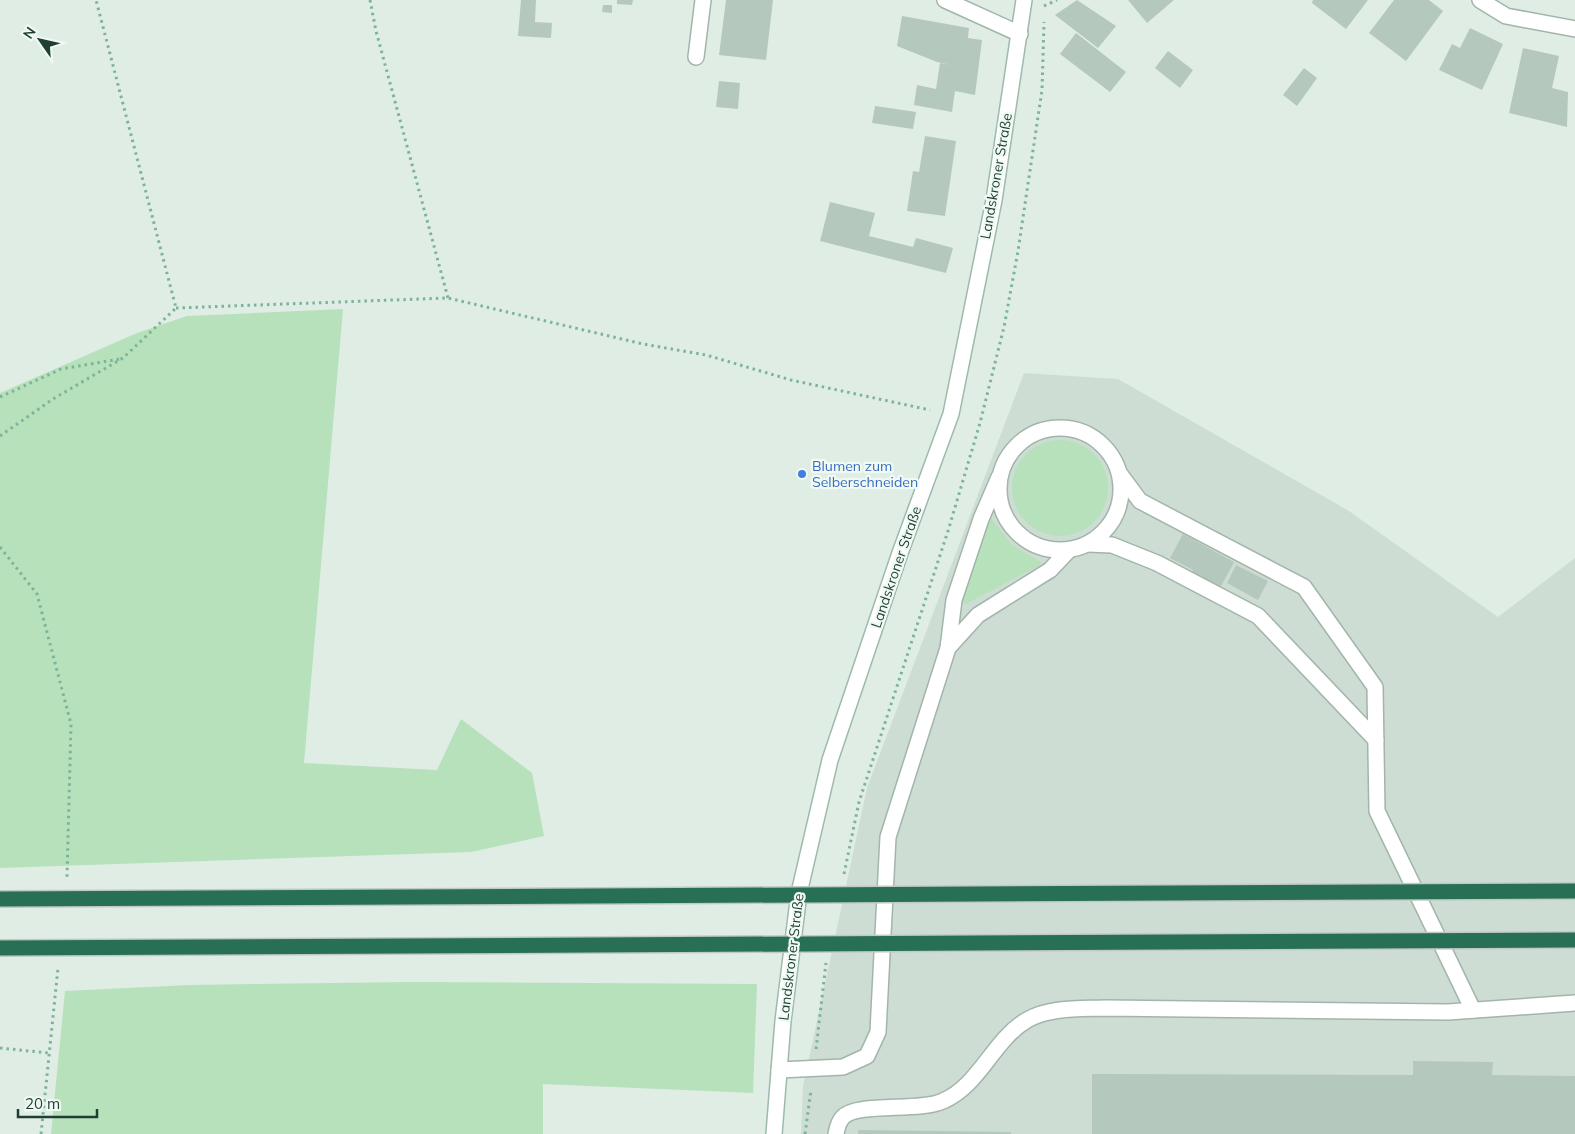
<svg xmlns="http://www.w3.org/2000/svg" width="1575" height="1134" font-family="Mulish,sans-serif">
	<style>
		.built { fill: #ceddd3 }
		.green { fill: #b6e1bb }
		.building { fill: #b5c8bd }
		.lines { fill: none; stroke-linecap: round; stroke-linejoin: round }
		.lane-casing { stroke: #a2b5ab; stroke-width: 18 }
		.street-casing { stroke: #a2b5ab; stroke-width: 18 }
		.secondary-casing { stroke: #9dbaab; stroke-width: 18 }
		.path { stroke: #7cb49a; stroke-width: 3; stroke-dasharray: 2.5 4; stroke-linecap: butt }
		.lane { stroke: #fff; stroke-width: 15 }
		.street { stroke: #fff; stroke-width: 15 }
		.secondary { stroke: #fff; stroke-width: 15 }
		.highway-bridge-casing { stroke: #c0c9c5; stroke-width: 18; stroke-linecap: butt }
		.highway-bridge { stroke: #276f55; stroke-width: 15 }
		.shop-dot { fill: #3f7fe0; stroke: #f0f9f3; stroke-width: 2 }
		.labels { text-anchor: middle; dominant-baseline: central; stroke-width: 4.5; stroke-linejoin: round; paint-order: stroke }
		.street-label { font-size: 14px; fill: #1e3f31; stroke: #f0f9f3 }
		.shop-label { font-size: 14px; fill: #366cbe; stroke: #f0f9f3; text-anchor: start }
	</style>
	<rect width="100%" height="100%" fill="#e0ede5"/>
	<polygon class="built" points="1024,373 1118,379 1349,511 1498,617 1575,558 1575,1134 801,1134 803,1086 867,788"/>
	<g class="green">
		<polygon points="343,309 304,763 437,770 461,719 532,773 544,836 471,852 0,868 0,393 137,333 187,316"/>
		<circle cx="1060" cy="488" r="48"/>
		<polygon points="988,519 992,519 1011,544 1041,562 1040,565 966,604 963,603 961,600"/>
		<polygon points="411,982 757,984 753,1093 543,1084 543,1134 51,1134 65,991 189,985"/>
	</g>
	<g class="building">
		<polygon points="521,0 536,0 535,22 552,23 551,38 518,36"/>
		<polygon points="617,0 633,0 632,5 617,4"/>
		<polygon points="726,0 773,0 766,60 719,55"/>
		<polygon points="1077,0 1116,26 1098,48 1055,15"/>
		<polygon points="1128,0 1174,0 1147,23"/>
		<polygon points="1313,0 1368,0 1346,29 1312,3"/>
		<polygon points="1394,0 1429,0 1443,11 1406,61 1369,33"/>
		<polygon points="603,5 612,5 612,13 602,12"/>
		<polygon points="902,16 969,28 968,38 982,40 975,95 955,91 952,112 914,105 917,85 936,89 940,63 952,65 937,62 897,46"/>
		<polygon points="1470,28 1503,44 1482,90 1439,70 1452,44 1460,48"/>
		<polygon points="1076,33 1126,72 1110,92 1060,54"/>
		<polygon points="1523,48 1559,56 1552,88 1568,92 1567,127 1509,113"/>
		<polygon points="1168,51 1193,70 1180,88 1155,68"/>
		<polygon points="1304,68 1317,78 1297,106 1283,95"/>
		<polygon points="719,81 740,83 738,109 716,107"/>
		<polygon points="875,106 916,112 913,129 872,123"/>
		<polygon points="925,136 956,141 945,216 907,211 913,171 919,172"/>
		<polygon points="830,202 875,213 869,236 913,247 916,238 953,248 946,273 820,241"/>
		<polygon points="1183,534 1234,562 1219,590 1190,574 1193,570 1170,558"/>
		<polygon points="1236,565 1268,581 1258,600 1227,583"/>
		<polygon points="1413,1061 1493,1062 1492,1075 1575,1076 1575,1134 1092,1134 1092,1074 1413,1075"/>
		<polygon points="858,1130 1011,1132 1011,1134 858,1134"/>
	</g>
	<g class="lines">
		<g class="lane-casing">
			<g id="lane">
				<polyline points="696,57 703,0"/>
				<circle cx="1060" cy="489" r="61"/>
				<polyline points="1120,474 1140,501 1304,587 1375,687 1377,811 1473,1010"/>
				<polyline points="1088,544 1112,545 1157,563 1258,616 1376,740"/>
				<polyline points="948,648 978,615 1050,570 1069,550"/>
				<polyline points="779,1070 843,1067 867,1056 878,1032 888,837 948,648 954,600 981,519 999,477"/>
				<path d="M836,1134C837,1128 839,1121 843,1117C857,1102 920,1112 943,1101C980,1085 993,1040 1027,1020C1050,1007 1080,1009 1105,1008L1448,1012L1575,1003"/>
			</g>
		</g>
		<g class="street-casing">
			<g id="street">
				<polyline points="945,0 1020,34"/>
				<polyline points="1480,0 1506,16 1575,29"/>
			</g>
		</g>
		<g class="secondary-casing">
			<polyline id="secondary" points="774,1134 783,1021 799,893 830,760 900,553 951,414 994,200 1024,0"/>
		</g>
		<g class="path">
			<polyline points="370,0 376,31 448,298"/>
			<polyline points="1044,6 1057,0"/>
			<polyline points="176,308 448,298 643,344 706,355 791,380 930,410"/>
			<polyline points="0,397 61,369 120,359"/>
			<polyline points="0,436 53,399 123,358 176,308 96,0"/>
			<polyline points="0,547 37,594 71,724 67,877"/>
			<polyline points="844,874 859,802 948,531 980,423 1004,327 1018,251 1042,90 1044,22"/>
			<polyline points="0,1048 49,1053"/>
			<polyline points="816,1049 826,963"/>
			<polyline points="41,1134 58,968"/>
			<polyline points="805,1134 811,1090"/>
		</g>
		<use href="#lane" class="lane"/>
		<use href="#street" class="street"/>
		<use href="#secondary" class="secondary"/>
		<g class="highway-bridge-casing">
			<g id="highway-bridge">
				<polyline points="0,899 1575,891"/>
				<polyline points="0,948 1575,940"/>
			</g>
		</g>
		<use href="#highway-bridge" class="highway-bridge"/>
	</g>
	<circle class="shop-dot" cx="802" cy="474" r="5"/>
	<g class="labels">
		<g class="street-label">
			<text transform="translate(996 176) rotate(-80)">Landskroner Straße</text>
			<text transform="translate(896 567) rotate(-71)">Landskroner Straße</text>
			<text transform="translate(791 957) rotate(-83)">Landskroner Straße</text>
		</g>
		<g class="shop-label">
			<text x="812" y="466">Blumen zum<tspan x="812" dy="16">Selberschneiden</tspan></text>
		</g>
	</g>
	<g transform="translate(40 40) rotate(304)" stroke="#f0f9f3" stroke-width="4" paint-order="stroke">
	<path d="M0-4L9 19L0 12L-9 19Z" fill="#1e3f31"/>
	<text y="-8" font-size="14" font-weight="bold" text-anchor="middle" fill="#1e3f31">N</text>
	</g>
	<path d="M18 1109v8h79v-8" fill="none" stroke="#1e3f31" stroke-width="2.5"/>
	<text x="25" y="1109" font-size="15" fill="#1e3f31" stroke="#f0f9f3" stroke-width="4" paint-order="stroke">20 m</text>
</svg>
